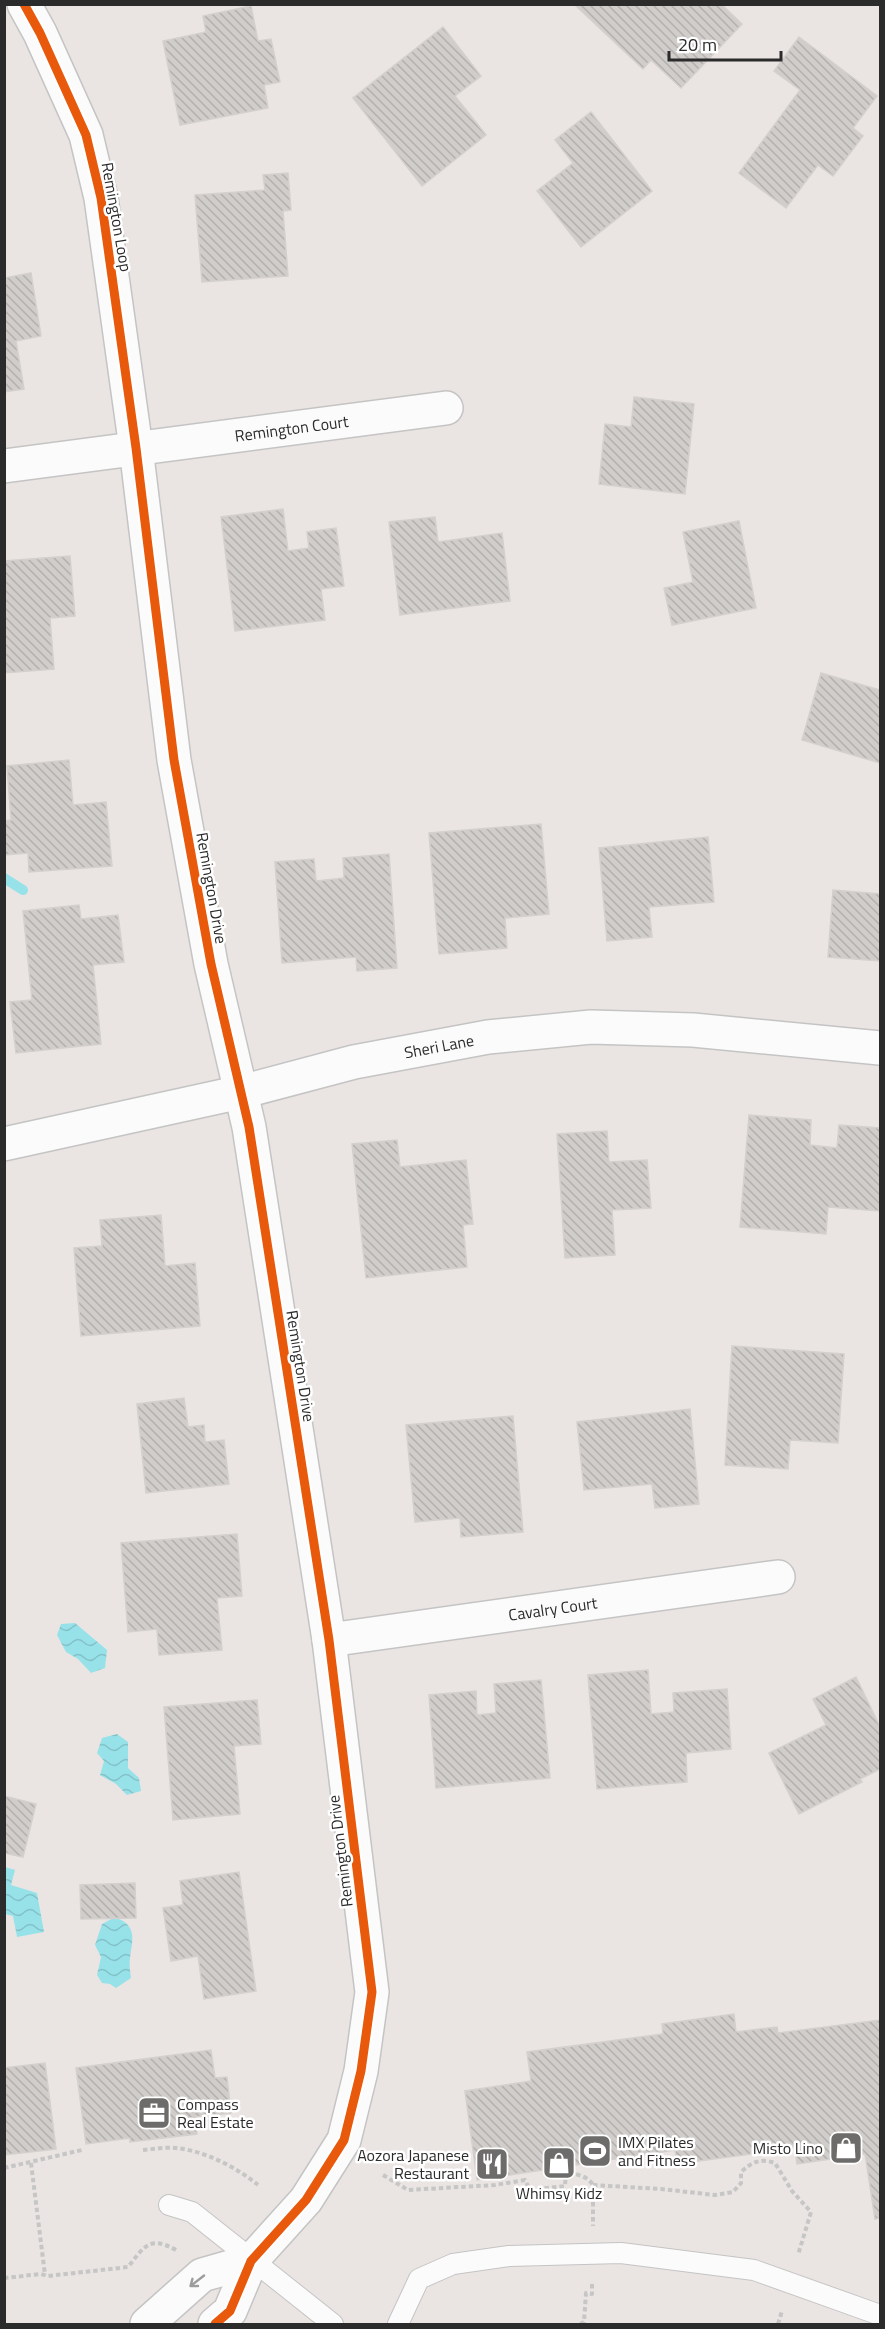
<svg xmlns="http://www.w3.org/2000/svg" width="885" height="2329" font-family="'Titillium Web',sans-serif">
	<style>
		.water { fill: url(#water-waves) }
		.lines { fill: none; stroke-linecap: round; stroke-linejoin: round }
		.stream { stroke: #97e2e9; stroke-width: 10 }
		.building { fill: url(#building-back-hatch); stroke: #d4d0ce; stroke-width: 1.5 }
		.lane-casing { stroke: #c5c4c4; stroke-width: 22 }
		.street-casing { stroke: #c5c4c4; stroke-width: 36 }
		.path { stroke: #c6c6c6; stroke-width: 4; stroke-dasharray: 4.5 3; stroke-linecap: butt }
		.lane { stroke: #fcfbfb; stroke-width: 20 }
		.street { stroke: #fcfbfb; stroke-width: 33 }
		.cycleway-casing { stroke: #fff; stroke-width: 13 }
		.cycleway { stroke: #e8590c; stroke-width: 9 }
		.oneway { stroke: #9e9d9d }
		.labels { text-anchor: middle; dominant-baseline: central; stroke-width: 5; stroke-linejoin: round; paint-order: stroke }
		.street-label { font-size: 16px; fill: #2b2b2b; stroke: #fff }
		.poi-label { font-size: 16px; fill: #2b2b2b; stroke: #fff; text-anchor: start }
	</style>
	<defs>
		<pattern id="water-waves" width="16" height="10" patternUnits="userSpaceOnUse" patternTransform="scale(1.5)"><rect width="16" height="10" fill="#97e2e9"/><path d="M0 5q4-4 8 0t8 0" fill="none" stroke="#82c2c8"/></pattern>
		<pattern id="building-back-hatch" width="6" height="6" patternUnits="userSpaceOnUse" patternTransform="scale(1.5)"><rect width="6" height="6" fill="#d0cdcb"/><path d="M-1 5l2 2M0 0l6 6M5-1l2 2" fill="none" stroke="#b3b0ae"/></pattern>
	</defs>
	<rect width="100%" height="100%" fill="#eae5e2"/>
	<g class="water">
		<polygon points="75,1623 107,1650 105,1668 91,1673 78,1659 66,1652 57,1635 61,1624"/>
		<polygon points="117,1734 128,1742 128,1768 139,1778 141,1791 127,1795 116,1784 100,1775 104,1761 97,1753 102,1738"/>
		<polygon points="5,1867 15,1870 11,1885 37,1893 44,1932 17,1937 13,1916 5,1914"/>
		<path d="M115,1917C137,1926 133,1937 130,1958C129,1964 130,1971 131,1978L116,1988L110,1984L102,1983L97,1975L101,1957L95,1945L102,1924Z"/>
	</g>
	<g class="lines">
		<polyline class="stream" points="4,878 23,890"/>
	</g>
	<g class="building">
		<polygon points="574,4 721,4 742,24 681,88 651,60 643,69"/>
		<polygon points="251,6 258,41 271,39 280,82 264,85 268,108 180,125 163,41 206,32 203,16"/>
		<polygon points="443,27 481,76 455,96 486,135 422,186 353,98"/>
		<polygon points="799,37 877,96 853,128 863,136 833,176 818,165 786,208 739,173 800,90 774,71"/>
		<polygon points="591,112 652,191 581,247 537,191 573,163 555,140"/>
		<polygon points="288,173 291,210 283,211 288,276 202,282 195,195 265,190 263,175"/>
		<polygon points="31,273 41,336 16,341 24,389 4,392 4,278"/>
		<polygon points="634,397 694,404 685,494 599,484 605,424 631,427"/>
		<polygon points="283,509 288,551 309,548 307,532 336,528 344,586 321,589 325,620 235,631 221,517"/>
		<polygon points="435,517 438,542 502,533 510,601 400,615 389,522"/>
		<polygon points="739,521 756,608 672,625 664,588 693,582 683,532"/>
		<polygon points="70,556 75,616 50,618 54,669 4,673 4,561"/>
		<polygon points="821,673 880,690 880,763 802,740"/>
		<polygon points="69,760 73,805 106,802 112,866 29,872 28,853 4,855 4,821 11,820 7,766"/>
		<polygon points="541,824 549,914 505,918 507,948 439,954 429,833"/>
		<polygon points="708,837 714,902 649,907 652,937 607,941 599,848"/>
		<polygon points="389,854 397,968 357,971 356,957 282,963 275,862 314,859 316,881 344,878 343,858"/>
		<polygon points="833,890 880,894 880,961 828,957"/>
		<polygon points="79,905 81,919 118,915 124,962 93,965 101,1044 16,1053 10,1002 32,1000 23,911"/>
		<polygon points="749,1115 811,1120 810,1145 837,1148 839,1125 880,1128 880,1211 828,1207 826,1234 740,1227"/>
		<polygon points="607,1131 609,1162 647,1160 651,1208 612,1210 615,1255 565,1258 557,1134"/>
		<polygon points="397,1140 400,1167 466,1160 473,1224 463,1225 467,1267 366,1278 352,1144"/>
		<polygon points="161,1215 165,1266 195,1263 200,1326 81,1336 74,1248 102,1246 100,1220"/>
		<polygon points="732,1346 844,1354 838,1443 790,1440 788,1469 725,1465"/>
		<polygon points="184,1398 188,1427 204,1425 205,1442 224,1440 229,1484 146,1493 137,1404"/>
		<polygon points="690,1409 699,1504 655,1508 652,1484 584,1490 577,1422"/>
		<polygon points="513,1416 523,1532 461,1537 460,1518 415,1522 406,1425"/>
		<polygon points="237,1534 242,1596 217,1598 222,1650 159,1655 157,1629 128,1632 121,1543"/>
		<polygon points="648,1670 651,1714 674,1712 673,1693 727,1689 731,1749 686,1753 687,1782 597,1789 588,1675"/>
		<polygon points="856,1677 880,1727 880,1769 860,1779 862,1782 799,1814 769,1753 826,1725 813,1699"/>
		<polygon points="541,1680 550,1778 436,1788 429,1695 476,1691 477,1715 496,1713 494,1684"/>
		<polygon points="257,1700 261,1744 234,1746 240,1814 173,1820 164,1707"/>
		<polygon points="4,1796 36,1804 23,1857 4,1853"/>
		<polygon points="239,1872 256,1991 204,1999 198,1956 171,1961 163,1908 183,1905 180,1881"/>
		<polygon points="135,1883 136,1918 81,1919 80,1885"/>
		<polygon points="734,2014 736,2032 777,2027 778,2033 880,2020 880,2218 875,2219 865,2154 797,2164 795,2148 677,2164 675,2150 477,2180 465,2091 531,2081 527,2052 663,2034 662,2024"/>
		<polygon points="211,2050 215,2078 227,2077 231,2113 195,2117 197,2134 130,2142 130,2138 86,2144 76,2068"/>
		<polygon points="45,2063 56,2149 4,2155 4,2068"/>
	</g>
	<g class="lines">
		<g class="lane-casing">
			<g id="lane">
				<polyline points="169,2205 192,2212 333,2324"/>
				<polyline points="398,2324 419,2279 453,2264 509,2256 621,2253 754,2270 880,2315"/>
			</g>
		</g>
		<g class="street-casing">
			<g id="street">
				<polyline points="24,4 40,33 86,135 101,198 136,448 174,760 211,964 249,1127 329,1640 372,1992 361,2071 344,2140 306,2200 251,2261 230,2311 215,2324"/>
				<path id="s1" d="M4,466L446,408"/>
				<path id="s2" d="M4,1144L241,1092L354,1062L488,1037L591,1027L693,1030L880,1048"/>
				<path id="s3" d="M329,1640L778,1577"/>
				<polyline points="147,2324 202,2275 251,2261"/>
			</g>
		</g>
		<g class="path">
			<path d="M143,2150C154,2149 165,2147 176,2148C205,2151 236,2167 258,2185"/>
			<polyline points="31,2163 45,2275"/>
			<polyline points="4,2168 82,2150"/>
			<path d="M383,2175L408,2190L495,2185L525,2180L530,2190L565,2186L566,2172C576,2174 588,2176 593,2185V2226"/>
			<path d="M593,2185L661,2189L715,2195L733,2192L741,2183V2172C752,2162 760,2158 775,2163L792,2191L811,2212L798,2255"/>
			<path d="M4,2278L41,2274L48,2276L128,2267C144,2247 149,2235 176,2250"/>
			<polyline points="580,2324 584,2322 586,2293 592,2294 592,2282"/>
			<polyline points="778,2324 782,2311"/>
		</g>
		<use href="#lane" class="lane"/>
		<use href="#street" class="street"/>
		<g class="cycleway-casing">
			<polyline id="cycleway" points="24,4 40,33 86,135 101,198 136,448 174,760 211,964 249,1127 329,1640 372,1992 361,2071 344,2140 306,2200 251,2261 230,2311 215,2324"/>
		</g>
		<use href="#cycleway" class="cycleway"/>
	</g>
	<defs><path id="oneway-shaft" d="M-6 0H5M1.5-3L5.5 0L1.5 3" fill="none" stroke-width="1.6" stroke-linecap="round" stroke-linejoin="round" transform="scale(1.5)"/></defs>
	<use class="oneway" href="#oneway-shaft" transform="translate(197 2281) rotate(142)"/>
	<defs>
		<g id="office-square" transform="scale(1.725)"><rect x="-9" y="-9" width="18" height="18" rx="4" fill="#6e6c6b" stroke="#fff"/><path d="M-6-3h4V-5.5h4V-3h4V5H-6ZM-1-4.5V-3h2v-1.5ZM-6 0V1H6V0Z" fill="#fff"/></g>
		<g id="shop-square" transform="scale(1.725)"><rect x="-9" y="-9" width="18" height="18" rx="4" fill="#6e6c6b" stroke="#fff"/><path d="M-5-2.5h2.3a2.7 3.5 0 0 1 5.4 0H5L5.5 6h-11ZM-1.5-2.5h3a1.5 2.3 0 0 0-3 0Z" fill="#fff"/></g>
		<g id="stadium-square" transform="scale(1.725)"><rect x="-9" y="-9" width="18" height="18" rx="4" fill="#6e6c6b" stroke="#fff"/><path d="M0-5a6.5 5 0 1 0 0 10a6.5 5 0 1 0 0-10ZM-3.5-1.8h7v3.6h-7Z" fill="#fff"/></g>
		<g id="restaurant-square" transform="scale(1.725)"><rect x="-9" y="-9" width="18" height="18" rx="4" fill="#6e6c6b" stroke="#fff"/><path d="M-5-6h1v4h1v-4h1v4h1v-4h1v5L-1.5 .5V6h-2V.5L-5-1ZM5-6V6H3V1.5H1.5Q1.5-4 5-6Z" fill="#fff"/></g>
	</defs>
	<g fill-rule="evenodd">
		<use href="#office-square" x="154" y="2113"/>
		<use href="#shop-square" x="846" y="2148"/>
		<use href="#stadium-square" x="595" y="2151"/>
		<use href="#shop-square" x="559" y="2163"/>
		<use href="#restaurant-square" x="492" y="2164"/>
	</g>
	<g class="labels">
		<g class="street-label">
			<text transform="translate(117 217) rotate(80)">Remington Loop</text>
			<text stroke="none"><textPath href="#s1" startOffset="290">Remington Court</textPath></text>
			<text transform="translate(212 888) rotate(80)">Remington Drive</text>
			<text stroke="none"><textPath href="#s2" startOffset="446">Sheri Lane</textPath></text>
			<text transform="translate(301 1366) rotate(81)">Remington Drive</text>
			<text stroke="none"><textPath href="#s3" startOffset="226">Cavalry Court</textPath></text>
			<text transform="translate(340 1851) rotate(-97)">Remington Drive</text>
		</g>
		<g class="poi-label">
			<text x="177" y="2104">Compass<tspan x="177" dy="18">Real Estate</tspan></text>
			<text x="618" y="2142">IMX Pilates<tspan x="618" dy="18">and Fitness</tspan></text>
			<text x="823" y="2148" text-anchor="end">Misto Lino</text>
			<text x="469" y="2155" text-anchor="end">Aozora Japanese<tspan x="469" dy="18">Restaurant</tspan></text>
			<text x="559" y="2193" text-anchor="middle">Whimsy Kidz</text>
		</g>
	</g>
	<rect width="885" height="2329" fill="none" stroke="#2b2b2b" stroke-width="12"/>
	<path d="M669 51v9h112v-9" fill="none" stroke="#2b2b2b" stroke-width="3"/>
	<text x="678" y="51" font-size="18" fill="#2b2b2b" stroke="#ffffff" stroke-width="4.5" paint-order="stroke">20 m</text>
</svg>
